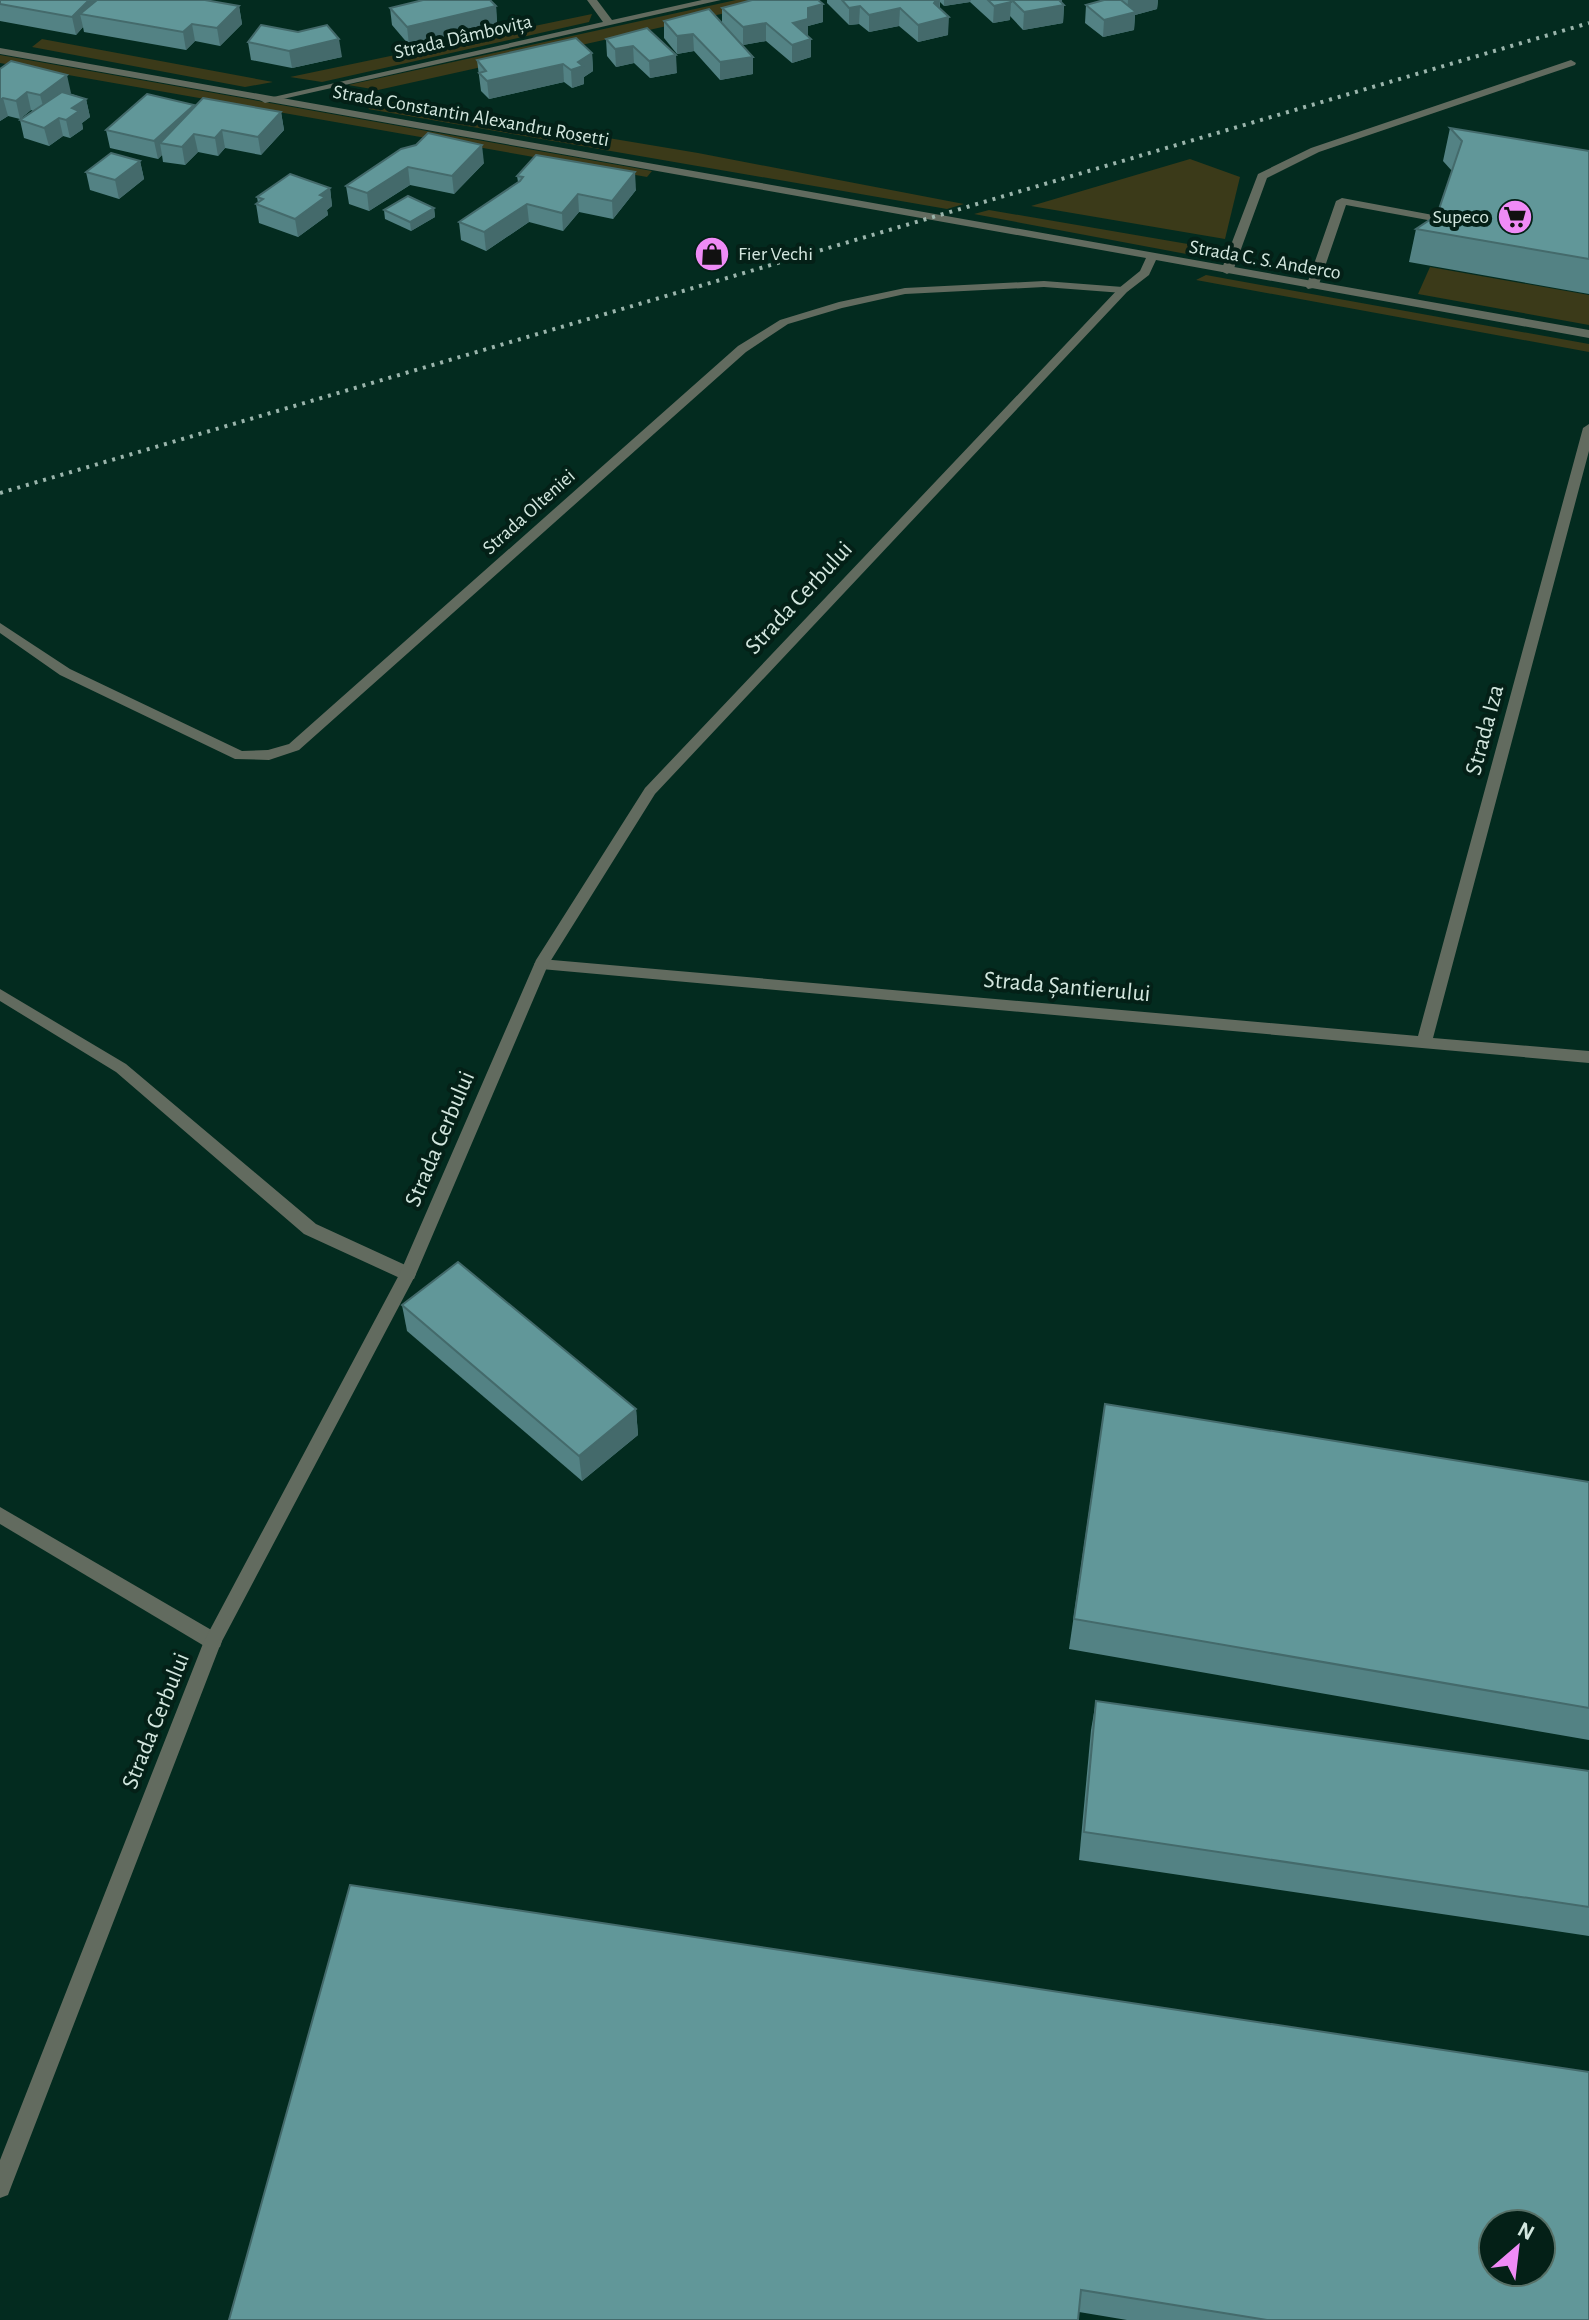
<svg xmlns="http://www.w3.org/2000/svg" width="1589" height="2320" font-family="'Alegreya Sans',sans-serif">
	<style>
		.green { fill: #3b3a19 }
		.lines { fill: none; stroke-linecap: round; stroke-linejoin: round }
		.service { fill: #626b5f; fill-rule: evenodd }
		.minor { fill: #626b5f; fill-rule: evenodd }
		.tertiary { fill: #626b5f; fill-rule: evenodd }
		.rail { stroke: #9bb5ac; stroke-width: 4; stroke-dasharray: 3 6; stroke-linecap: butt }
		.wall { fill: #538284 }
		.shaded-wall { fill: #446a6b }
		.building { fill: #619799; stroke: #446a6b; stroke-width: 2; fill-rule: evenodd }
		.labels { text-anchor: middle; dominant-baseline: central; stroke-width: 8; stroke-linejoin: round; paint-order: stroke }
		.far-street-label { font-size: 20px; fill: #d3e7df; stroke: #042017 }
		.far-poi-label { font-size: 20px; fill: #d3e7df; stroke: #042017; text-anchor: end }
		.street-label { font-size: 24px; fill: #d3e7df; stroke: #042017 }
	</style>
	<rect width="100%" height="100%" fill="#032b1f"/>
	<g class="green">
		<polygon points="736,0 784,0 378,90 348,85"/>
		<polygon points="592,14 589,22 322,82 290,77"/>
		<polygon points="42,39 273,82 245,87 32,47"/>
		<polygon points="0,55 652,171 647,177 0,63"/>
		<polygon points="382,100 698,153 964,204 947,209 368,109"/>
		<polygon points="1190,159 1240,177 1225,239 1031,206"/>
		<polygon points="989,210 1217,249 1213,259 974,214"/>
		<polygon points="1430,267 1589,295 1589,325 1418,294"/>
		<polygon points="1206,275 1589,344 1589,352 1196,280"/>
	</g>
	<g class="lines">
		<g class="service">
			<polygon points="1342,198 1433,215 1439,218 1433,221 1346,205 1318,287 1308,289 1306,287 1336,201"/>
			<polygon points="0,989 126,1064 316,1224 414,1269 416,1274 414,1279 402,1279 304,1234 116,1072 0,1001"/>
		</g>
		<g class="minor">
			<polygon points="587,0 597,0 612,20 702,0 721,0 265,103 260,100 603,22"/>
			<polygon points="1571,60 1576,63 1575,65 1319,152 1267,178 1233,271 1227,274 1221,271 1258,174 1311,148"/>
			<polygon points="1044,281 1123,287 1129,290 1123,293 1044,287 905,294 842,308 788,324 746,352 299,750 269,760 235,759 60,675 0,633 0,623 70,669 242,751 268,750 289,744 738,346 780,320 839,302 905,288"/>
			<polygon points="1589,424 1589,451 1433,1038 1589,1051 1589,1063 541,969 534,964 541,959 1418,1036 1583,428"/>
			<polygon points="0,1507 220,1635 222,1641 220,1647 213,1649 206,1647 0,1524"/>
		</g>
		<polygon class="tertiary" points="0,48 1589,330 1589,338 1156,260 1149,275 1127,292 655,794 548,965 416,1274 221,1643 11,2187 8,2195 0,2198 0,2160 204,1641 400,1273 536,960 645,788 1119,288 1140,271 1146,258 0,54"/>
		<polyline class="rail" points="0,493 1589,23"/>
	</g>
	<g class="wall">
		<polygon points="0,0 239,6 242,24 220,46 195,41 186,50 84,32 83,27 76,35 0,21"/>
		<polygon points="827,0 1062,0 1062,3 1064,5 1063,23 1023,30 1010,16 1010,20 993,23 970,2 944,6 940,2 940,8 948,35 918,42 899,26 869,32 859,24 849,25 827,3"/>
		<polygon points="1104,0 1158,0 1157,9 1135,15 1134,30 1103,37 1085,23 1086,5"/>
		<polygon points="823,4 823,22 808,26 808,36 811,57 792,63 766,41 743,45 735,38 753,74 720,80 694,51 677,54 664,38 664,21 722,24 722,8"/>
		<polygon points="496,6 497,24 409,45 392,25 390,8"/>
		<polygon points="647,28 677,73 650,78 634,63 616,67 607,56 606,39"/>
		<polygon points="298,32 342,57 292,68 251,60 248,42"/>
		<polygon points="592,53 593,71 584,77 584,84 572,88 564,82 489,99 481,91 477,60"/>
		<polygon points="0,69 86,99 90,117 82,123 83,129 70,138 63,136 49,146 24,138 20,120 33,111 31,110 20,119 8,116 0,121"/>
		<polygon points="194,105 195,107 281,112 284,130 261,155 225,148 218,156 198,152 185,165 163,162 162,155 158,159 110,148 106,130"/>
		<polygon points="1450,128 1589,151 1589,294 1409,262 1416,229 1437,215 1452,171 1443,161"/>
		<polygon points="401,149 484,163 454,194 410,185 369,211 349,204 346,186"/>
		<polygon points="140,161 144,179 119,199 90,190 86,172"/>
		<polygon points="517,176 636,190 613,219 579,212 563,231 529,222 486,251 461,240 459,222 518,182"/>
		<polygon points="330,188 332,206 327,210 328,215 298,237 259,223 256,204 258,203 257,197"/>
		<polygon points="434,208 435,217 411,231 385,219 384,210"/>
		<polygon points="402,1305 636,1409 638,1435 582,1481 407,1331"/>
		<polygon points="1100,1436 1589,1482 1589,1740 1069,1649"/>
		<polygon points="1096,1701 1589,1771 1589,1936 1079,1860 1091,1730"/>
		<polygon points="350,1885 1589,2320 1127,2320 1079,2312"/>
	</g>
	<g class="shaded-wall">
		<polygon points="89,0 105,0 80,14 83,27 76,35 72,17"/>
		<polygon points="936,0 940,0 939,12 934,3"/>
		<polygon points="944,0 971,0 970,2 944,6"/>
		<polygon points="1055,0 1062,0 1062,6 1064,5 1063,23 1023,30 1024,12"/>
		<polygon points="1128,0 1158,0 1157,9 1135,15 1134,30 1103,37 1104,20 1127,14"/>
		<polygon points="1011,2 1010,20 993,23 994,6"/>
		<polygon points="823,4 823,22 808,26 808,37 793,23 808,8"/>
		<polygon points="239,6 242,24 220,46 217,28"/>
		<polygon points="496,6 497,24 409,45 407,27"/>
		<polygon points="860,6 859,24 849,25 849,8"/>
		<polygon points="900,8 899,26 869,32 869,15"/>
		<polygon points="949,17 948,35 918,42 918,25"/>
		<polygon points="766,23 766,41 743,45 743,27"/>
		<polygon points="192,24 195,41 186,50 183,32"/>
		<polygon points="693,34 694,51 677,54 677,36"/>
		<polygon points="339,39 342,57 292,68 289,51"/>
		<polygon points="811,39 811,57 792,63 792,45"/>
		<polygon points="633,46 634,63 616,67 615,49"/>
		<polygon points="592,53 593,71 584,77 584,84 572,88 571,70 578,62"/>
		<polygon points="676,55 677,73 650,78 649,61"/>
		<polygon points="753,57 753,74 720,80 720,62"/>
		<polygon points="563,64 564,82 489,99 487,81"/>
		<polygon points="67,75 71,93 45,113 40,95"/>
		<polygon points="27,92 31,110 20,119 16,101"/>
		<polygon points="3,98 8,116 0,121 0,100"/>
		<polygon points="86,99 90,117 82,123 83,129 70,138 66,120 72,108"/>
		<polygon points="194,105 198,123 160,143 162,155 158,159 154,141"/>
		<polygon points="281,112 284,130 261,155 258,137"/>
		<polygon points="59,118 63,136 49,146 44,128"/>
		<polygon points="222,130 225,148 218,156 215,138"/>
		<polygon points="194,134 198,152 185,165 182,147"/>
		<polygon points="482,145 484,163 454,194 452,176"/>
		<polygon points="140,161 144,179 119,199 115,180"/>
		<polygon points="408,167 410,185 369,211 367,193"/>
		<polygon points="635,172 636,190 613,219 612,201"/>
		<polygon points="330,188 332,206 327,210 328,215 298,237 295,219 320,195"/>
		<polygon points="578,194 579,212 563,231 562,213"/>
		<polygon points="527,204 529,222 486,251 484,232"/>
		<polygon points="434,208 435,217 411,231 410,222"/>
		<polygon points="636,1409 638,1435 582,1481 579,1456"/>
	</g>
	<g class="building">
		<polygon points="0,0 89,0 72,17 0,4"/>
		<polygon points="97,0 205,0 239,6 217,28 192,24 183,32 80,14"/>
		<polygon points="423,0 490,0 496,6 407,27 390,8"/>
		<polygon points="752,0 818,0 823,4 808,8 808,19 793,23 811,39 792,45 766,23 743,27 722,8"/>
		<polygon points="842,0 936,0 934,3 949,17 918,25 900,8 869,15 860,6 849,8"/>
		<polygon points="988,0 1010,0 1011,2 994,6"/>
		<polygon points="1012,0 1059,0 1064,5 1024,12"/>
		<polygon points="1104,0 1121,0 1136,12 1104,20 1086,5"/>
		<polygon points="709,9 753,57 720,62 693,34 677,36 664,21"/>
		<polygon points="261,25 298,32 327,25 339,39 289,51 248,42"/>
		<polygon points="647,28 676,55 649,61 633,46 615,49 606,39"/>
		<polygon points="576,38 592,53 578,62 583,66 571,70 563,64 487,81 479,73 486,71 477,60"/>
		<polygon points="11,61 67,75 40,95 27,92 16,101 3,98 0,100 0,69"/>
		<polygon points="62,92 86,99 72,108 79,111 66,120 59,118 44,128 20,120"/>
		<polygon points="147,94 194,105 154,141 106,130"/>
		<polygon points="203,98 281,112 258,137 222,130 215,138 194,134 182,147 160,143"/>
		<polygon points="1450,128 1589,151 1589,259 1416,229 1437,215 1462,141"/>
		<polygon points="428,133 482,145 452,176 408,167 367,193 346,186 401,149 416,145"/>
		<polygon points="111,153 140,161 115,180 86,172"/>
		<polygon points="536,155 635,172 612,201 578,194 562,213 527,204 484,232 459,222 520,181 523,177 517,176"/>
		<polygon points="290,174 330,188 320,195 325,197 295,219 256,204 263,199 257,197"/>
		<polygon points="408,196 434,208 410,222 384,210"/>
		<polygon points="458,1262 636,1409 579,1456 402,1305"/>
		<polygon points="1105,1404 1589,1482 1589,1708 1074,1619"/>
		<polygon points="1096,1701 1589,1771 1589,1907 1084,1832"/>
		<path d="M350,1885L1589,2072V2320H1267L1081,2290L1078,2320H229ZM1493,2224H1541V2272H1493Z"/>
	</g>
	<defs>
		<g id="supermarket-disc" transform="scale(1.8)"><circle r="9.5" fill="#ef8bf6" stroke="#042017"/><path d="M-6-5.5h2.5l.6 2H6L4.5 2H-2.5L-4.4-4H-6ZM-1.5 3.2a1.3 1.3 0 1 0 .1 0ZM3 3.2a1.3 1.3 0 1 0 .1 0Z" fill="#111"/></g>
		<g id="shop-disc" transform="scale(1.8)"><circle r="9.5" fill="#ef8bf6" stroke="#042017"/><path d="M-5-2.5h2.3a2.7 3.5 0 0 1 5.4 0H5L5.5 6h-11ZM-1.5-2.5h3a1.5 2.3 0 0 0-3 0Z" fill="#111"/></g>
	</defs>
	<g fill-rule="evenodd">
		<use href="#supermarket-disc" x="1515" y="217"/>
		<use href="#shop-disc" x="712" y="254"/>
	</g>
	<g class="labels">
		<g class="far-street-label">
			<text transform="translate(463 37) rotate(-13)">Strada Dâmbovița</text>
			<text transform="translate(471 116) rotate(10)">Strada Constantin Alexandru Rosetti</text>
			<text transform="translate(1265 260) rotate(10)">Strada C. S. Anderco</text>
			<text transform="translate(529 512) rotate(-42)">Strada Olteniei</text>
		</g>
		<g class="far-poi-label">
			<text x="1489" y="217">Supeco</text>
			<text x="738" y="254" text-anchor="start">Fier Vechi</text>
		</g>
		<g class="street-label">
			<text transform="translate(799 598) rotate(-47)">Strada Cerbului</text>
			<text transform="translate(1485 730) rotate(-75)">Strada Iza</text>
			<text transform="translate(1067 987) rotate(5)">Strada Șantierului</text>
			<text transform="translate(440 1139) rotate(-67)">Strada Cerbului</text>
			<text transform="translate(156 1721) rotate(-68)">Strada Cerbului</text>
		</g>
	</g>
	<g transform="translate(1517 2248) rotate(28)"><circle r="38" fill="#042017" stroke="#577067" stroke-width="2"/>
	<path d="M0-6L14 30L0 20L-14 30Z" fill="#ef8bf6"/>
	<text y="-12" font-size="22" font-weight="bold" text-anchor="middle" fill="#d3e7df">N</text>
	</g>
</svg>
